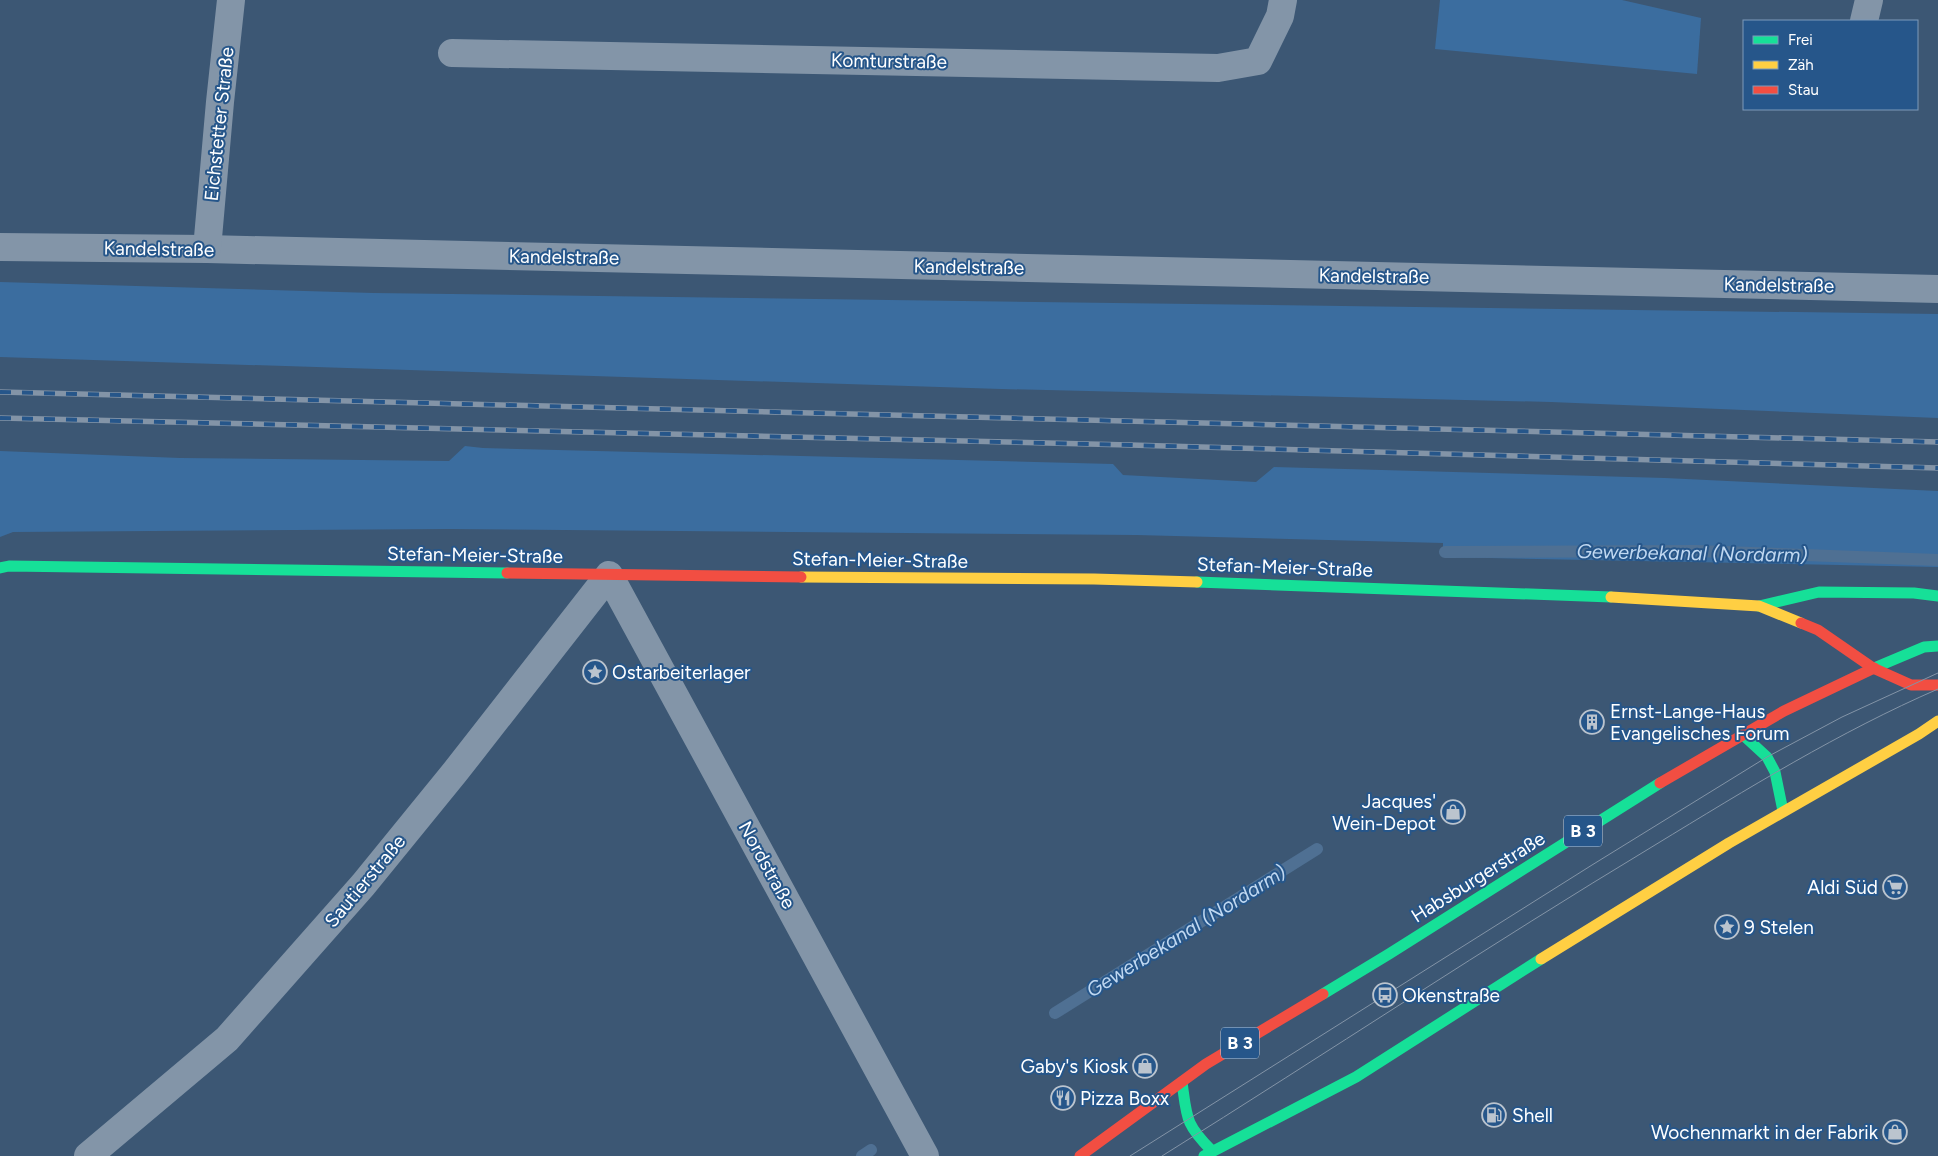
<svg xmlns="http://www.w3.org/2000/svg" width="1938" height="1156" font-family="Figtree,sans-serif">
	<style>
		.green { fill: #3b6d9f }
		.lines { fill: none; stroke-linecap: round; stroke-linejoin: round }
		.stream { stroke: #4f7093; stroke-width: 12 }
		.street { stroke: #8395a8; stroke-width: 28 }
		.fast { stroke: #16e098; stroke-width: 11 }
		.slow { stroke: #ffcf43; stroke-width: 11 }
		.jam { stroke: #f24e42; stroke-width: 11 }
		.tram { stroke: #8394a7; stroke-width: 1 }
		.rail-casing { stroke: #8394a7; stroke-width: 5.5 }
		.rail { stroke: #26568a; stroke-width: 4; stroke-dasharray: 11; stroke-linecap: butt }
		.labels { text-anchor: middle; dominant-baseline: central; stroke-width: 4; stroke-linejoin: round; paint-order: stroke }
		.shield { fill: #26568a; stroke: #beccdc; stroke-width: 1 }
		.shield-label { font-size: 18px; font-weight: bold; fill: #fff }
		.street-label { font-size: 19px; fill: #fff; stroke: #26568a }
		.poi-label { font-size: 19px; fill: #fff; stroke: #26568a; text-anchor: start }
		.water-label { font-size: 20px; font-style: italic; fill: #c0d8f1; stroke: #26568a }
	</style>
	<rect width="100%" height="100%" fill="#3c5774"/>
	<g class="green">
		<polygon points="1440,0 1622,0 1701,18 1697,74 1435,49"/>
		<polygon points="0,282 373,293 1938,314 1938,418 1551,402 1001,389 0,357"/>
		<polygon points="465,446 483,448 1113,464 1123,475 1256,482 1274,467 1665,478 1938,491 1938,567 1443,557 1443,543 1136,535 449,529 13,532 0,537 0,451 180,458 449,461"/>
	</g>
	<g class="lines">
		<g class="stream">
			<polyline points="1445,552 1696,551 1938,560"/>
			<polyline points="1055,1013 1317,849"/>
			<polyline points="862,1156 871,1150"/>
		</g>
		<g class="street">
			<polyline points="1864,21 1869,0"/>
			<polyline points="452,53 1218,68 1258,61 1280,16 1283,0"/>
			<polyline points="0,247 207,249 1938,289"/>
			<polyline points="207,249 220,102 231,0"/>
			<polyline points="88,1156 227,1039 363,885 455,772 609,575 925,1156"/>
		</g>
		<g class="fast">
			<polyline points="0,568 9,566 507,573"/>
			<polyline points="1197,582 1611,597"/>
			<polyline points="1759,606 1819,592 1914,593 1938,596"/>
			<polyline points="1874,668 1924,647 1938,646"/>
			<polyline points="1742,734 1767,757 1775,772 1783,811"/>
			<polyline points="1323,994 1389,954 1660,783"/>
			<path d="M1182,1082C1187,1118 1185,1124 1212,1151"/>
			<polyline points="1204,1156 1356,1077 1541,959"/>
		</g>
		<g class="slow">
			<polyline points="801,577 1094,579 1197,582"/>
			<polyline points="1611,597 1759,606 1801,623"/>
			<polyline points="1541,959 1729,843 1919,734 1938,721"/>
		</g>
		<g class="jam">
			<polyline points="507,573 801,577"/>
			<polyline points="1801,623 1818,630 1873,668 1911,685 1938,685"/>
			<polyline points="1660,783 1784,711 1874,668"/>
			<polyline points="1080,1156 1206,1064 1323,994"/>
		</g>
		<g class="tram">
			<polyline points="1130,1156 1592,865 1767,757 1842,717 1938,673"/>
			<path d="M1162,1156C1327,1053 1489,945 1655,845C1747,789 1839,732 1938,689"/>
		</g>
		<g class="rail-casing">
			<g id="rail">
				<polyline points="0,392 1938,442"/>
				<polyline points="0,418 1130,445 1938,468"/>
			</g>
		</g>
		<use href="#rail" class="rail"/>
	</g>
	<defs>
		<g id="sight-ring" transform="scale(1.25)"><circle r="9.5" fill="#26568a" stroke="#bbc4ce" stroke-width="1.5"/><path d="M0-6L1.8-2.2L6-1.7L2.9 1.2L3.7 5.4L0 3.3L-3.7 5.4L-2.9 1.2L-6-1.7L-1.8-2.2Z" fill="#bbc4ce"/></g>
		<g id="building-ring" transform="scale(1.25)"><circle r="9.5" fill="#26568a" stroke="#bbc4ce" stroke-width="1.5"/><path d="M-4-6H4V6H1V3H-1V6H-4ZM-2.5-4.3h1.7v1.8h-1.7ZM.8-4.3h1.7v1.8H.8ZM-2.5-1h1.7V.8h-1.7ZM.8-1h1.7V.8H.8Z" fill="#bbc4ce"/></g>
		<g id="shop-ring" transform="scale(1.25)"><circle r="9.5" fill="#26568a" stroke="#bbc4ce" stroke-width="1.5"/><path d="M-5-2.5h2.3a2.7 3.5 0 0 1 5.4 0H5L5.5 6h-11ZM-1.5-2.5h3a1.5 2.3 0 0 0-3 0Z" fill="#bbc4ce"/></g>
		<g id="supermarket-ring" transform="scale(1.25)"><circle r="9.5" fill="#26568a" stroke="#bbc4ce" stroke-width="1.5"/><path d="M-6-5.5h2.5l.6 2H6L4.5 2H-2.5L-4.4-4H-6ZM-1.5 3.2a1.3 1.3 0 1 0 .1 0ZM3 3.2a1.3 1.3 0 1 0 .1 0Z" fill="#bbc4ce"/></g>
		<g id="bus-ring" transform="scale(1.25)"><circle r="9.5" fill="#26568a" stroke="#bbc4ce" stroke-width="1.5"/><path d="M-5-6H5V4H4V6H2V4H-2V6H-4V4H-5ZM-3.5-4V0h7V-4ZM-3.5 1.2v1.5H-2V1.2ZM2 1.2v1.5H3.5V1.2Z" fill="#bbc4ce"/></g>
		<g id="restaurant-ring" transform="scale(1.25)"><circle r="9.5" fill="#26568a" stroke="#bbc4ce" stroke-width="1.5"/><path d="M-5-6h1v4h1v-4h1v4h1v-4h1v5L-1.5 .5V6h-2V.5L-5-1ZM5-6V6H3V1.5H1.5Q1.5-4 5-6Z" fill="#bbc4ce"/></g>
		<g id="fuel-ring" transform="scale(1.25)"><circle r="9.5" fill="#26568a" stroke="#bbc4ce" stroke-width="1.5"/><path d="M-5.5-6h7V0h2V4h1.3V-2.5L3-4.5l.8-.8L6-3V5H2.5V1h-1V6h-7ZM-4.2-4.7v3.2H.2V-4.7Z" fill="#bbc4ce"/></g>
	</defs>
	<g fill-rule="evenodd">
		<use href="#sight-ring" x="595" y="672"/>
		<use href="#building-ring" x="1592" y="722"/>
		<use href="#shop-ring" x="1453" y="812"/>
		<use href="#supermarket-ring" x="1895" y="887"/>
		<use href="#sight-ring" x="1727" y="927"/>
		<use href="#bus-ring" x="1385" y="995"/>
		<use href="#shop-ring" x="1145" y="1066"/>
		<use href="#restaurant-ring" x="1063" y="1098"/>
		<use href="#fuel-ring" x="1494" y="1115"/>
		<use href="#shop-ring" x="1895" y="1132"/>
	</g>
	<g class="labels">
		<g class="shield">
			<rect x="1564" y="815.5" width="38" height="31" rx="4"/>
			<rect x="1221" y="1027.5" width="38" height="31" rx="4"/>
		</g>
		<g class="shield-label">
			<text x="1583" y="831">B 3</text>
			<text x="1240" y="1043">B 3</text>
		</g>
		<g class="street-label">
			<text transform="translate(889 61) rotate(1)">Komturstraße</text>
			<text transform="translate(219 124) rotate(-84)">Eichstetter Straße</text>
			<text transform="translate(159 249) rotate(1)">Kandelstraße</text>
			<text transform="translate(564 257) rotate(1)">Kandelstraße</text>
			<text transform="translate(969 267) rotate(1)">Kandelstraße</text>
			<text transform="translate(1374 276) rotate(1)">Kandelstraße</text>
			<text transform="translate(1779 285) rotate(1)">Kandelstraße</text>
			<text transform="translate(475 555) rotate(1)">Stefan-Meier-Straße</text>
			<text transform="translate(880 560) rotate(1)">Stefan-Meier-Straße</text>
			<text transform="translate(1285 567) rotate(2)">Stefan-Meier-Straße</text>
			<text transform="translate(767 865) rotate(61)">Nordstraße</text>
			<text transform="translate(1478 877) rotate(-32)">Habsburgerstraße</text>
			<text transform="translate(365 881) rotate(-50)">Sautierstraße</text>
		</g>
		<g class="poi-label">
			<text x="612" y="672">Ostarbeiterlager</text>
			<text x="1610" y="711">Ernst-Lange-Haus<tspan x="1610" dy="22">Evangelisches Forum</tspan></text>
			<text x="1436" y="801" text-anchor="end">Jacques'<tspan x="1436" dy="22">Wein-Depot</tspan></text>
			<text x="1878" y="887" text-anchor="end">Aldi Süd</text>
			<text x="1744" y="927">9 Stelen</text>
			<text x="1402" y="995">Okenstraße</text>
			<text x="1128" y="1066" text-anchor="end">Gaby's Kiosk</text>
			<text x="1080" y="1098">Pizza Boxx</text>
			<text x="1512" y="1115">Shell</text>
			<text x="1878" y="1132" text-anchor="end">Wochenmarkt in der Fabrik</text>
		</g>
		<g class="water-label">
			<text transform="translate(1692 553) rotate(1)">Gewerbekanal (Nordarm)</text>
			<text transform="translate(1186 931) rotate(-32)">Gewerbekanal (Nordarm)</text>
		</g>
	</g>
	<rect x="1743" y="20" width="175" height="90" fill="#26568a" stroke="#7d9ab9"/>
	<rect x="1753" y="36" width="25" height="8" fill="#16e098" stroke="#7d9ab9"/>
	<text x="1788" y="45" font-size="15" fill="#ffffff">Frei</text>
	<rect x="1753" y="61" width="25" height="8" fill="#ffcf43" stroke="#7d9ab9"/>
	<text x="1788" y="70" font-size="15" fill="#ffffff">Zäh</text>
	<rect x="1753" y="86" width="25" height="8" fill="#f24e42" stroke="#7d9ab9"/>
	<text x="1788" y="95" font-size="15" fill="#ffffff">Stau</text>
</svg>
